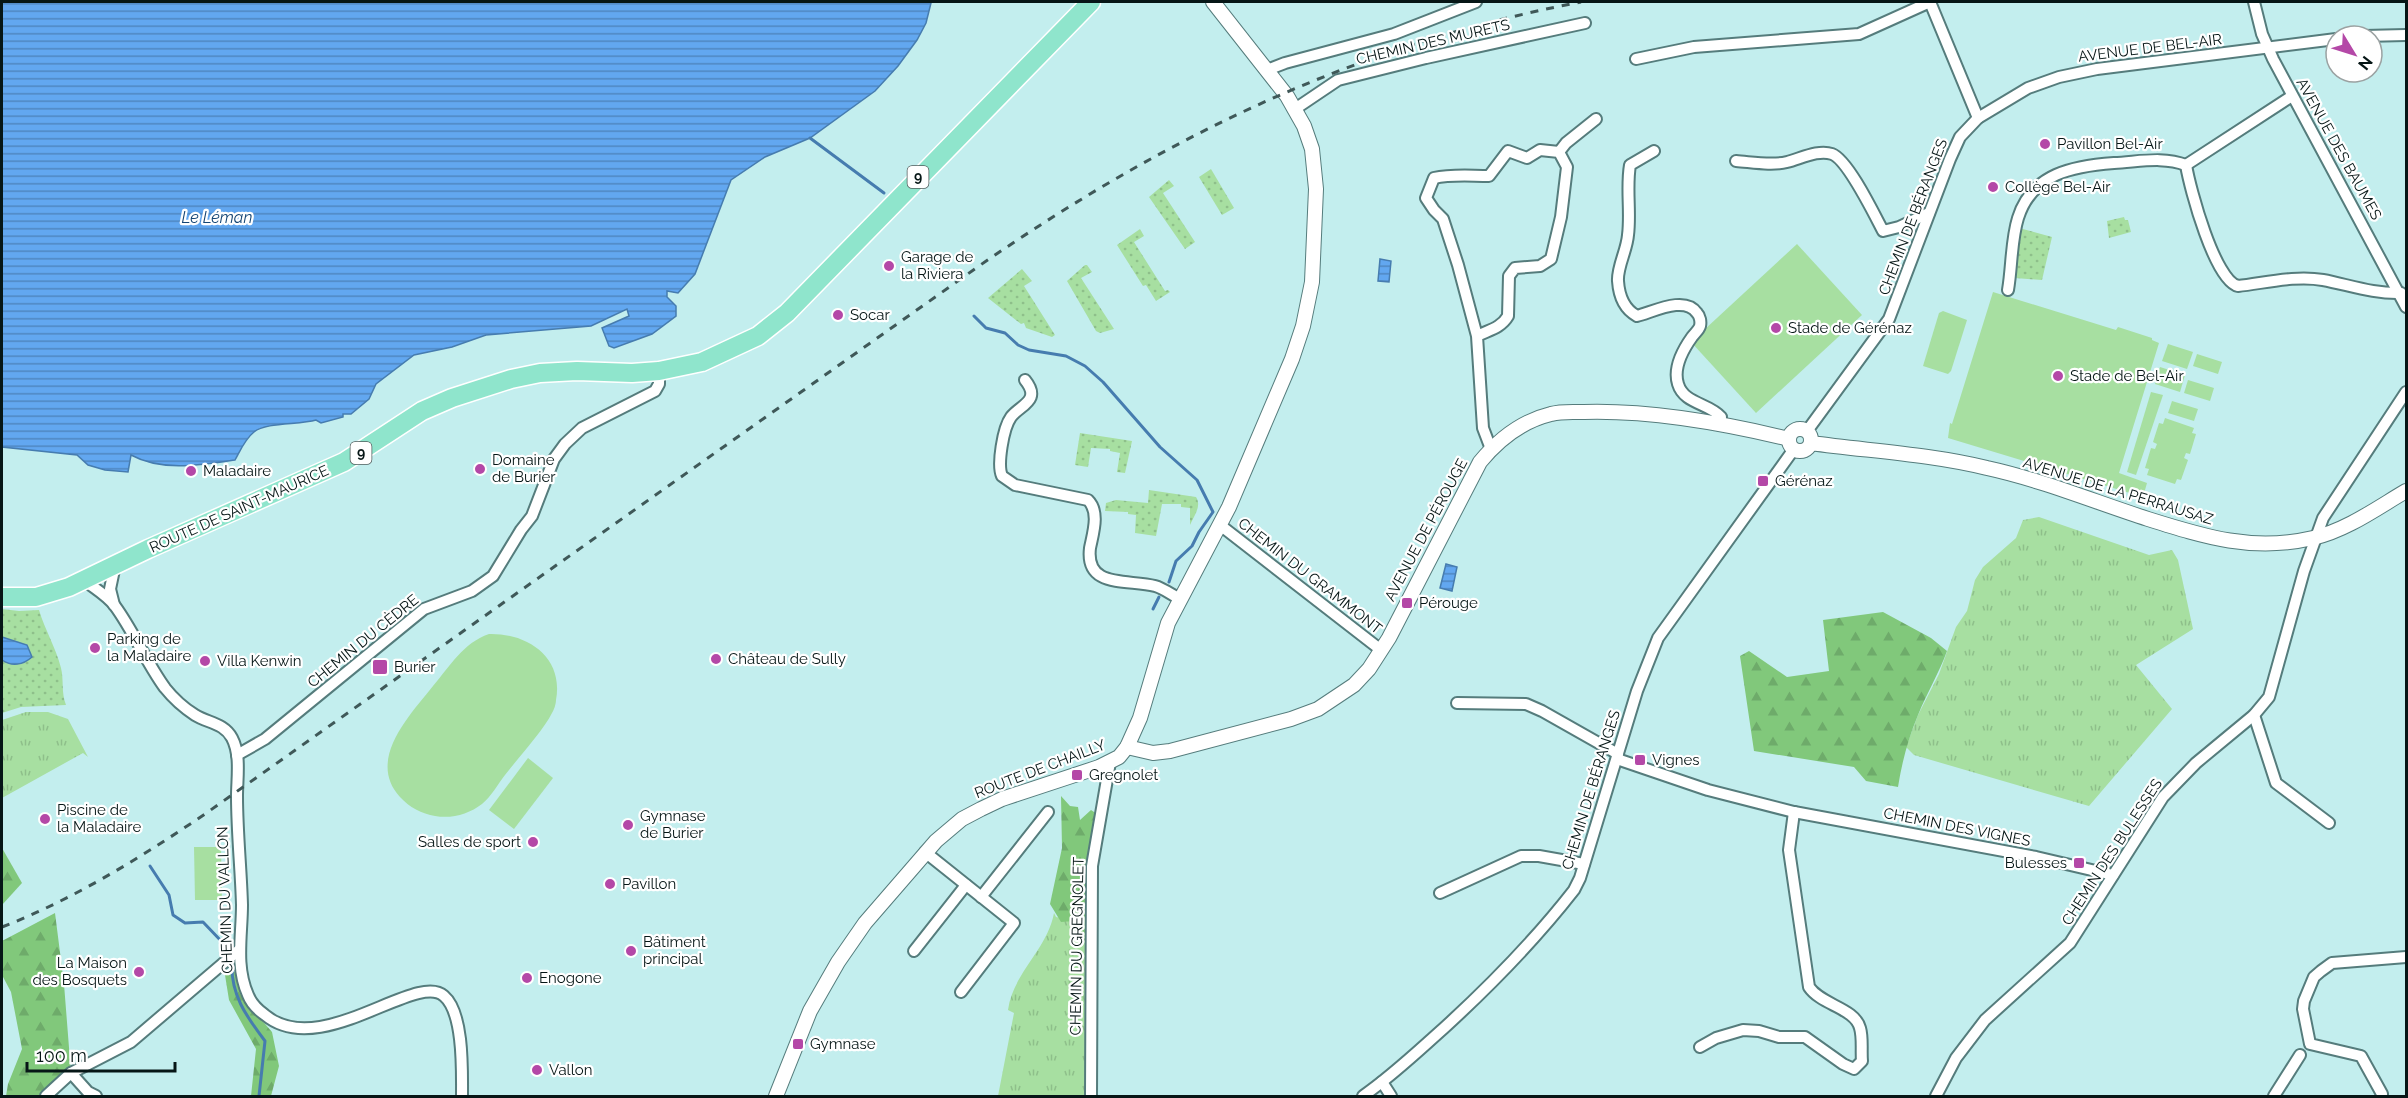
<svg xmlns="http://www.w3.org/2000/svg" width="2408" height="1098" font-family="Raleway,sans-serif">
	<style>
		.grass { fill: url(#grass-tufts) }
		.forest { fill: url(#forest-firs) }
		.park { fill: url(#park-dots) }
		.pitch { fill: #a7dfa1 }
		.water { fill: url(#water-rules); stroke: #467caf; stroke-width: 1.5 }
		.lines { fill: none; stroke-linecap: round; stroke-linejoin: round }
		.stream { stroke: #467caf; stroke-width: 3 }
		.minor-casing { stroke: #557c7c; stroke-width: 14 }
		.tertiary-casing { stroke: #557c7c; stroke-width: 16 }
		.primary-casing { stroke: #fff; stroke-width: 21 }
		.minor { stroke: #fff; stroke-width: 10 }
		.tertiary { stroke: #fff; stroke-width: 14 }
		.primary { stroke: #8fe5cc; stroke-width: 18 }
		.rail { stroke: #3f5858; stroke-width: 3; stroke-dasharray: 8 8; stroke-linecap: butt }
		.poi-dot { fill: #b448a7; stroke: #fff; stroke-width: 2 }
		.labels { text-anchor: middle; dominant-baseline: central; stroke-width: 4.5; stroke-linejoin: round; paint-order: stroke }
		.shield { fill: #fff; stroke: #515c5c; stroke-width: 1.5 }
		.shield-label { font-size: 14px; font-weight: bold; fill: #061616 }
		.street-label { font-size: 15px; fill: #061616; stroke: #fff }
		.poi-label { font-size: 15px; fill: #061616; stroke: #fff; text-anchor: start }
		.water-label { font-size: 16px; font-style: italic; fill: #144574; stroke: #fff }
	</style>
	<defs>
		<pattern id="grass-tufts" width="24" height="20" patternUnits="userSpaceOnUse" patternTransform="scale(1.5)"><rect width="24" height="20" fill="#a7dfa1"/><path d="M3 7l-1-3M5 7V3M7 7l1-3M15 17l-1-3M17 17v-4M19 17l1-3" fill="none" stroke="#8ebf8a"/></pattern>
		<pattern id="forest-firs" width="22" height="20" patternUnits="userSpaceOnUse" patternTransform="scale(1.5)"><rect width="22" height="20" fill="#81c87b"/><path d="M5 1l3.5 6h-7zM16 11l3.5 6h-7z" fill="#6eab6a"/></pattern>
		<pattern id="park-dots" width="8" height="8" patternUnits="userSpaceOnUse" patternTransform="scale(1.5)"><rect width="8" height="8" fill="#a7dfa1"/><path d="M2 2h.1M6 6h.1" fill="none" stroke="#8ebf8a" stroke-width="1.8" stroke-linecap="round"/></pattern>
		<pattern id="water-rules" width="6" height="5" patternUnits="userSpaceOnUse" patternTransform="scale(1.5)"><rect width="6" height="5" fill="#62a7f0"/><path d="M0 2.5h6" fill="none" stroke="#4f87c1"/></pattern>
	</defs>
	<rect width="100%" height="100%" fill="#c3eeee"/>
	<g class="grass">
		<polygon points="2039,517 2149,555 2172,550 2178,560 2193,629 2136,665 2172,709 2089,806 1914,755 1906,747 1918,715 1939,674 1956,627 1967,611 1975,580 1983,567 2016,538 2023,520"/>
		<polygon points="26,712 48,712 68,719 88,757 83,753 2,798 2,720"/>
		<path d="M1054,913L1056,917L1074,921L1087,938L1091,1096H998L1014,1013L1008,1010C1013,973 1047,950 1054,913Z"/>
	</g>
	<g class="forest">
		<path d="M1883,612L1931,638L1947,651C1939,673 1927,693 1918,715C1908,739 1902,762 1898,787L1866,781L1854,767L1754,751L1740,656L1749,651L1787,677L1829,671L1823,620Z"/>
		<polygon points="1061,796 1070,806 1078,807 1080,820 1091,810 1097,814 1087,938 1079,937 1070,930 1074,921 1061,922 1050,904 1062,848"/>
		<polygon points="2,848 22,883 2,905"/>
		<polygon points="55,913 64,984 71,1073 46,1096 6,1096 8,1084 22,1049 11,992 2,975 2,941"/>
		<polygon points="238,971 253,1010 272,1032 279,1066 271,1096 251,1096 256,1049 229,1000 225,975"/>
	</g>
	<g class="park">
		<polygon points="1211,169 1234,208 1222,215 1199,177"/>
		<polygon points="1169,180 1174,186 1163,193 1195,242 1185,249 1149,197"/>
		<polygon points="2124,217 2125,220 2128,220 2131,232 2109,238 2107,221"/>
		<polygon points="2019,228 2052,237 2042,280 2015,278"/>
		<polygon points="1140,229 1144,236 1134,242 1165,291 1168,290 1170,292 1156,301 1146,285 1143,286 1117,245"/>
		<polygon points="1085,265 1087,265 1092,272 1081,278 1114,329 1100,333 1096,331 1067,281"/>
		<polygon points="1022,269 1032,281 1024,286 1055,335 1052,337 1026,328 1024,323 1021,324 988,298"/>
		<polygon points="1080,433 1132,441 1125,473 1117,472 1120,453 1110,451 1110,449 1091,448 1088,467 1075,465"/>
		<path d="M1149,490L1196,497C1202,506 1194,516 1190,525V508L1181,507V504H1162L1156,536L1135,533L1136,515L1128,514V512L1105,511L1106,503L1116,500L1148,503Z"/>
		<path d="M2,609L19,611L39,610C45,630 56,648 61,668C64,680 61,692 66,705L21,707L2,713Z"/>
	</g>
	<g class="pitch">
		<polygon points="1797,244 1862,315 1756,413 1691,342"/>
		<polygon points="1993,292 2116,330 2118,327 2152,338 2152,340 2159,343 2119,473 2147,483 2143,497 1948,438 1950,423 1952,424"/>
		<polygon points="1943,311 1967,320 1951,371 1948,374 1923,366 1939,313"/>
		<polygon points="2168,344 2193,352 2187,369 2162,361"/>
		<polygon points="2197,354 2222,362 2218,374 2193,366"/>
		<polygon points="2160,367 2185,375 2180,392 2155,384"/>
		<polygon points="2188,380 2214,388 2210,401 2184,393"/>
		<polygon points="2151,392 2163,395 2136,475 2127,472"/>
		<polygon points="2172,401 2198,409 2194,421 2168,413"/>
		<polygon points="2165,418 2194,428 2192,433 2196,434 2190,454 2186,453 2184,458 2188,460 2181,480 2177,479 2175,484 2147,475 2149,469 2145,468 2151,448 2155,449 2157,444 2153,442 2159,423 2163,424"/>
		<path d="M489,634C527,633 564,657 556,700C556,704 554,710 552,713C543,731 518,758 505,775C498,784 491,797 482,804C469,814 452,819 435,816C422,814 409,807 400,797C366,760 410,715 433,686C450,666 463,643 489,634Z"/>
		<polygon points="528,758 553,778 514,829 489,810"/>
		<polygon points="194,847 221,847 222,900 195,900"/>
	</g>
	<g class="water">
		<path d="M2,2H930L931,3L926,23L917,40L898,66L875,91L810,138L765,157L731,180L695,274L678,293L667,291V297L676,306V316L652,334L614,348L609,346L602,328L629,316L627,309L591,326L486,335L452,347L414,355L376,384L369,399L351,414H343V417L321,423L316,420C299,425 266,422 254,432C245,439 240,451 235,460C201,465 162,472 131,455L128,472L105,470L88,465L77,455L2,447Z"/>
		<polygon points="1380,259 1391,261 1389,282 1378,281"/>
		<polygon points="1446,564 1457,567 1452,591 1440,588"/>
		<path d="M2,637L27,645L32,657C23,665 12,667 2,660Z"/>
	</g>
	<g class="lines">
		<g class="stream">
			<polyline points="810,138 884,193"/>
			<polyline points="974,316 986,328 1005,333 1018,345 1029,350 1066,356 1085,366 1103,382 1160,447 1197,480 1213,512 1199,532 1192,546 1176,561 1169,582"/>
			<polyline points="1153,609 1159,597"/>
			<polyline points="150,866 169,895 173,915 185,923 203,922 224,944 230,955"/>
			<path d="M232,961C230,994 246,1016 265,1041L259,1096"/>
		</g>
		<g class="minor-casing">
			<g id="minor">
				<polyline points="2254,2 2262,34 2273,59 2406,307"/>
				<polyline points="2364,36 2406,35"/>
				<polyline points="1636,59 1694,47 1859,34 1930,2 1978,118"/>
				<polyline points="1267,70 1285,63 1394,34 1476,2"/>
				<polyline points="1295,109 1338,80 1426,58 1585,23"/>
				<path d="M1654,151L1630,165C1626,188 1631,212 1628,235C1627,250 1617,267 1618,281C1619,296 1624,309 1637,316C1653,312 1685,295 1697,313C1700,316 1701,322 1700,326C1699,330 1694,334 1692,337C1682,351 1673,368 1678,384C1684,404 1709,403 1721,417L1720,425"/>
				<polyline points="1559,152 1566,143 1596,119"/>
				<path d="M1736,161C1751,162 1772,166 1787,162C1800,159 1818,149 1832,154C1848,160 1874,214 1883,231L1899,227L1929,213"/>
				<path d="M2186,165C2190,189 2215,281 2238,286C2265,283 2296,275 2323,280C2349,285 2374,294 2401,293"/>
				<polyline points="2186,165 2292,96"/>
				<path d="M2008,290C2012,267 2011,240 2018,218C2032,173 2074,166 2114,163C2138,162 2163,156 2186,165"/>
				<path d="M1477,336C1489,330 1501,328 1508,316L1509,276L1515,268L1540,266L1551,259L1561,217L1567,167L1559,152L1540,150L1527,158L1508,151L1489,176C1470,176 1452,174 1434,178L1426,198L1434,210L1443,219L1458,265L1477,336L1483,428L1491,449"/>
				<path d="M1025,380C1042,401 1020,405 1011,417C1003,428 997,465 1002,476L1015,485L1088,500C1100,512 1093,533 1090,548C1085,589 1128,579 1155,586C1163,588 1172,595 1180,599"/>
				<polyline points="1807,431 1889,319 1950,159 1960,137 1978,118 2028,88 2059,77 2097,69 2336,39"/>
				<polyline points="1220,525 1381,650"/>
				<path d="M84,580C94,588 108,596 115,606C134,632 146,662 165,688C173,698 184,708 195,715C208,723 224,723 232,738C241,755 237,778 237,796C237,833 241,869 242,905C242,935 235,966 248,995C251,1003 258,1010 265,1015C320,1061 416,971 444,996C464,1013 462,1072 462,1096"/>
				<polyline points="114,605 110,589 115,565"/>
				<polyline points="1457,703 1526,704 1542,711 1618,754"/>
				<polyline points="2254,715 2276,783 2329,823"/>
				<polyline points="237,755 265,739 424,609 472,591 493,576 521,530 532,516 554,459 565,444 582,428 655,391 659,384 659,371"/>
				<polyline points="1617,759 1708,790 1794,812 2036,857 2113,875"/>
				<polyline points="925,852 1014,923 961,992"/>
				<polyline points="1440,893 1521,856 1539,856 1584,864"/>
				<polyline points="981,897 1048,812"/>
				<polyline points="914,951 966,885"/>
				<path d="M1700,1047L1716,1038L1743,1030L1759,1031L1779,1037H1805L1843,1064L1854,1069L1862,1061C1861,1051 1863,1038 1860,1028C1855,1008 1821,1005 1809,987L1789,850L1794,812"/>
				<polyline points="71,1073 88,1092 96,1096"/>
				<polyline points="1382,1082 1391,1096"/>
				<polyline points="2382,1094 2361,1056 2310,1044 2303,1009 2304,1001 2314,977 2321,971 2332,963 2406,957"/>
				<polyline points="46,1096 71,1073 131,1042 240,949"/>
				<polyline points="1091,1096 1092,866 1110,762"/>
				<path d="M1363,1096C1392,1076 1417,1052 1444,1028C1491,985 1535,940 1574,890L1580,878L1637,691L1658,638L1794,449"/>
				<polyline points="1936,1096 1956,1058 1985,1020 2070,943 2163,797 2196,763 2254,715 2269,697 2304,571 2323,518 2406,392"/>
				<polyline points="2274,1096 2300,1055"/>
			</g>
		</g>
		<g class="tertiary-casing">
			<g id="tertiary">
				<circle cx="1800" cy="440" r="11"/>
				<path d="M1811,443C1869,451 1930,454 1987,468C2042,480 2095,502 2148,519C2205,537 2253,552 2313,538C2347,530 2377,508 2406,491"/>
				<path d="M1127,747L1153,753L1170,751L1291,719L1318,709L1354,685L1369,669L1389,638L1480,462C1499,439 1522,421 1551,414C1561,411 1573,412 1584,412C1652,410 1723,423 1789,439"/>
				<polyline points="776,1096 810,1011 838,962 865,923 936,841 962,819 981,809 1002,799 1099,767 1119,757 1127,747 1140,718 1168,623 1229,507 1292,359 1303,326 1312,282 1316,189 1312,149 1304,126 1287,96 1213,2"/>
			</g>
		</g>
		<g class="primary-casing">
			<polyline id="primary" points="2,597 36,597 69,587 148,549 344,462 422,411 452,398 511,379 540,373 577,371 632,373 659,371 702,362 758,336 787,313 1091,2"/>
		</g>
		<use href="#minor" class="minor"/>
		<use href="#tertiary" class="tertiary"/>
		<use href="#primary" class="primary"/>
		<path class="rail" d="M2,927C74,899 140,858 205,814L979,266C1167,136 1355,45 1581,2"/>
	</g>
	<g class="poi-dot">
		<circle cx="2045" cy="144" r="6"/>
		<circle cx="1993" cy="187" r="6"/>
		<circle cx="889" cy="266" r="6"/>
		<circle cx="838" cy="315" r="6"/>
		<circle cx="1776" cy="328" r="6"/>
		<circle cx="2058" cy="376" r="6"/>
		<circle cx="480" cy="469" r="6"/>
		<circle cx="191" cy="471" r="6"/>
		<rect x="1757" y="475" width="12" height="12" rx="3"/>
		<rect x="1401" y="597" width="12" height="12" rx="3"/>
		<circle cx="95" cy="648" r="6"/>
		<circle cx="716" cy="659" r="6"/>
		<circle cx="205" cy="661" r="6"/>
		<rect x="372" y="659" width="16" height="16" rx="3"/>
		<rect x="1634" y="754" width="12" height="12" rx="3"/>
		<rect x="1071" y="769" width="12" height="12" rx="3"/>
		<circle cx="45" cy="819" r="6"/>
		<circle cx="628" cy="825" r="6"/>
		<circle cx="533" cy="842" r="6"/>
		<rect x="2073" y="857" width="12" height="12" rx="3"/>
		<circle cx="610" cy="884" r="6"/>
		<circle cx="631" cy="951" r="6"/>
		<circle cx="139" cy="972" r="6"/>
		<circle cx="527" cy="978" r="6"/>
		<rect x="792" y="1038" width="12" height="12" rx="3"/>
		<circle cx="537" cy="1070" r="6"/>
	</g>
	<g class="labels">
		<g class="shield">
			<rect x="907.5" y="166" width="21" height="22" rx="4.5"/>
			<rect x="350.5" y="442" width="21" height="22" rx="4.5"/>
		</g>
		<g class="shield-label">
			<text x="918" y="177">9</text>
			<text x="361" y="453">9</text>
		</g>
		<g class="street-label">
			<text transform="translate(1433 42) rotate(-13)">CHEMIN DES MURETS</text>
			<text transform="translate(2150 48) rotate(-7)">AVENUE DE BEL-AIR</text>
			<text transform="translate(2339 149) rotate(61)">AVENUE DES BAUMES</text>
			<text transform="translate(1913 217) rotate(-69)">CHEMIN DE BÉRANGES</text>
			<text transform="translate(2118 491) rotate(17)">AVENUE DE LA PERRAUSAZ</text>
			<text transform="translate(239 509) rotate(-24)">ROUTE DE SAINT-MAURICE</text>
			<text transform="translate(1426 530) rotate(-62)">AVENUE DE PÉROUGE</text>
			<text transform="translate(1310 576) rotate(38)">CHEMIN DU GRAMMONT</text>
			<text transform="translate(363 641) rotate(-39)">CHEMIN DU CÈDRE</text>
			<text transform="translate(1040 769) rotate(-21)">ROUTE DE CHAILLY</text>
			<text transform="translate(1591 790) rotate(-73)">CHEMIN DE BÉRANGES</text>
			<text transform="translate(1957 827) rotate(11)">CHEMIN DES VIGNES</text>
			<text transform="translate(2112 852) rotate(-57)">CHEMIN DES BULESSES</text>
			<text transform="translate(225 900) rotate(-92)">CHEMIN DU VALLON</text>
			<text transform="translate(1077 946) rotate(-89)">CHEMIN DU GREGNOLET</text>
		</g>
		<g class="poi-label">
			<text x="2057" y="144">Pavillon Bel-Air</text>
			<text x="2005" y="187">Collège Bel-Air</text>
			<text x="901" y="257">Garage de<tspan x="901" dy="17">la Riviera</tspan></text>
			<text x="850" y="315">Socar</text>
			<text x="1788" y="328">Stade de Gérénaz</text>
			<text x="2070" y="376">Stade de Bel-Air</text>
			<text x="492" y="460">Domaine<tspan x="492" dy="17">de Burier</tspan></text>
			<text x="203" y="471">Maladaire</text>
			<text x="1775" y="481">Gérénaz</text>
			<text x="1419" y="603">Pérouge</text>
			<text x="107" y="639">Parking de<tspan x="107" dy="17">la Maladaire</tspan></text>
			<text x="728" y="659">Château de Sully</text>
			<text x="217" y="661">Villa Kenwin</text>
			<text x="394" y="667">Burier</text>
			<text x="1652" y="760">Vignes</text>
			<text x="1089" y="775">Gregnolet</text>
			<text x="57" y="810">Piscine de<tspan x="57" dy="17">la Maladaire</tspan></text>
			<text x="640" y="816">Gymnase<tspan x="640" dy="17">de Burier</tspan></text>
			<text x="521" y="842" text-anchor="end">Salles de sport</text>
			<text x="2067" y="863" text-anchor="end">Bulesses</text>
			<text x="622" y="884">Pavillon</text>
			<text x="643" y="942">Bâtiment<tspan x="643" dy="17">principal</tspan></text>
			<text x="127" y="963" text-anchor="end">La Maison<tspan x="127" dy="17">des Bosquets</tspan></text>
			<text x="539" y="978">Enogone</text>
			<text x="810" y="1044">Gymnase</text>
			<text x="549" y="1070">Vallon</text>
		</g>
		<g class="water-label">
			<text x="217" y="217">Le Léman</text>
		</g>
	</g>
	<rect width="2408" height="1098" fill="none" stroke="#061616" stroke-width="6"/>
	<g transform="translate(2354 54) rotate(128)"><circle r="28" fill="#ffffff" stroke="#9ba2a2" stroke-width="1.5"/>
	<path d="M0-4.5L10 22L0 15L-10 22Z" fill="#b448a7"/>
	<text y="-9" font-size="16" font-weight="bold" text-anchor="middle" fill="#061616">N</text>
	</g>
	<path d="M27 1062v9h148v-9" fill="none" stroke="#061616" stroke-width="3"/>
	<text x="36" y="1062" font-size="18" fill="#061616" stroke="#ffffff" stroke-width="4.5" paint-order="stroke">100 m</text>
</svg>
